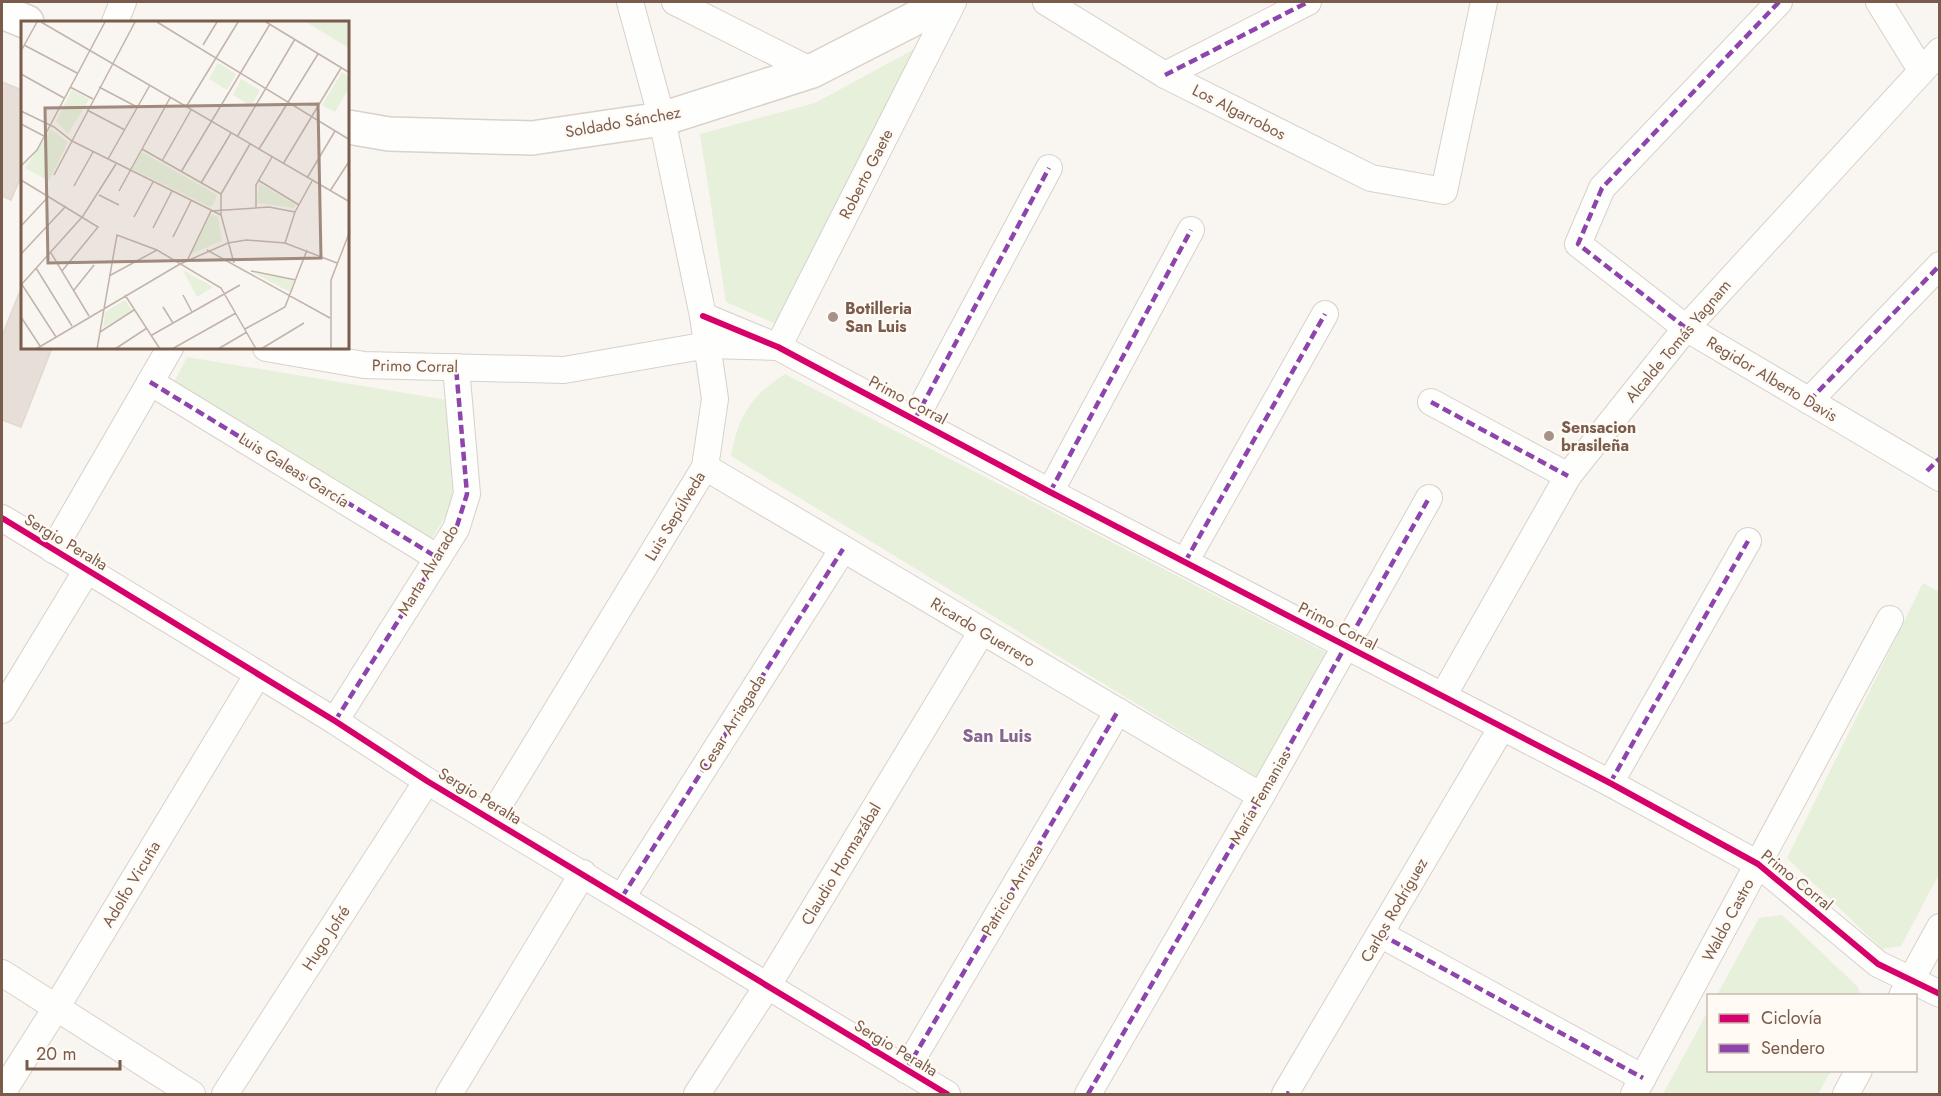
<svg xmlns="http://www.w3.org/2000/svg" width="1941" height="1096" font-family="Jost,sans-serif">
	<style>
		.green { fill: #e7f0db }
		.building { fill: #e6ded7; stroke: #e2d8d2; stroke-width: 1.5 }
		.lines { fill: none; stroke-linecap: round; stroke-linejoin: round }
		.street-casing { stroke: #d7d1cb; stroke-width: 28 }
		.secondary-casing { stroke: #d9d2cb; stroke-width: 36 }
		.street { stroke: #fefefd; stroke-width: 26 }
		.secondary { stroke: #fefefd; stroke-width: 33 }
		.quiet { stroke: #8e44ad; stroke-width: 4.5; stroke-dasharray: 9 4.5; stroke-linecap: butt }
		.cycleway-casing { stroke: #fffaf3; stroke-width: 10 }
		.cycleway { stroke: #d6006c; stroke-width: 6 }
		.poi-dot { fill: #a69286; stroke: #fffaf3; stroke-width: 2 }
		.labels { text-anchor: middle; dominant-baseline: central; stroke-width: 4.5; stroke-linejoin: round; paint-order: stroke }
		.street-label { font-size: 16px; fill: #7a5c4d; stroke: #fffaf3 }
		.poi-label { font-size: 16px; font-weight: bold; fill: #7a5c4d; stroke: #fffaf3; text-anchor: start }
		.neighbourhood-label { font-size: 18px; font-weight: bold; fill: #846695; stroke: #fffaf3 }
		.inset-road { fill: none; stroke: #c2b3aa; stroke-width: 1.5 }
		.view { fill: #9f8a7d; fill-opacity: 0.15; stroke: #9f8a7d; stroke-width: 3 }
		.inset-edge { fill: none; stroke: #7a5c4d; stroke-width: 3 }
	</style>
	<rect width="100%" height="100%" fill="#f9f5f0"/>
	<g class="green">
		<polygon points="922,45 776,324 726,302 700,134 815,103"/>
		<polygon points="187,357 447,400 453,505 430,541 174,382"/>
		<path d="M785,374L1331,655L1258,778L731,456C738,416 751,396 785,374Z"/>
		<polygon points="1923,583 1939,592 1939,874 1901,946 1882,949 1787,858"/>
		<polygon points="1782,915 1858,987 1860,995 1717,995 1759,918"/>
		<polygon points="1708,1011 1708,1070 1831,1071 1818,1094 1663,1094"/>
	</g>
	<g class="building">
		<polygon points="2,82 22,90 22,174 11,200 2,196"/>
		<polygon points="22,286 22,348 52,348 21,427 2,420 2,336"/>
	</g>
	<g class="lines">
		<g class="street-casing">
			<g id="street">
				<polyline points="675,2 812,71"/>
				<polyline points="1046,2 1165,75 1371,178 1444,191 1484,2"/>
				<polyline points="1779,2 1602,188 1578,244 1686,328 1940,478"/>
				<polyline points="1879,2 1921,70"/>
				<polyline points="115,22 123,2"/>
				<polyline points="1165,75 1308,2"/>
				<polyline points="703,316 778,347 1050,492 1610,783 1758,864 1878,964 1940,994"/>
				<polyline points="266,348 364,365 564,370 708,345 778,347 953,2"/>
				<polyline points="150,382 438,558"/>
				<polyline points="1809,401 1940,265"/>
				<polyline points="1431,402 1568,476"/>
				<polyline points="915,419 1049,168"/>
				<polyline points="705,467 1261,796"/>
				<polyline points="1050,492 1191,230"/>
				<polyline points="2,518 335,721 427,781 947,1094"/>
				<polyline points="53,550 170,348"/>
				<polyline points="1185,562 1325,314"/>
				<polyline points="1443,696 1568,476 1686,328 1940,51"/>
				<polyline points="2,710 87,570"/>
				<polyline points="335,721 456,529 467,494 456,367"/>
				<polyline points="1610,783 1748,541"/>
				<polyline points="491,818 705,467 715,399 703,316 662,119 630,2"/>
				<polyline points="622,897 843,549"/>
				<polyline points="1380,934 1643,1078"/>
				<polyline points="2,973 192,1094"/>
				<polyline points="1902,996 1940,927"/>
				<polyline points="906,1070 1118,711"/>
				<polyline points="2,1093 56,1008 258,674"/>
				<polyline points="225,1094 427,781"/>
				<polyline points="449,1094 583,873"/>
				<polyline points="697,1094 768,985 982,631"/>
				<polyline points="1088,1094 1261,796 1429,498"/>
				<polyline points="1285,1094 1502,727"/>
				<polyline points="1634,1094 1890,619"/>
				<polyline points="1846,1094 1859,1070"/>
			</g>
		</g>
		<g class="secondary-casing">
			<g id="secondary">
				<polyline points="2,12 27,22"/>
				<polyline points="348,127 389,134 532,138 662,119 812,71 947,2"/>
			</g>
		</g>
		<use href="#street" class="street"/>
		<use href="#secondary" class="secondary"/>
		<g class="quiet">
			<polyline points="1165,75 1308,2"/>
			<polyline points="1686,328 1578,244 1602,188 1779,2"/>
			<polyline points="150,382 438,558"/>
			<polyline points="1809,401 1940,265"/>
			<polyline points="1431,402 1568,476"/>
			<polyline points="915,419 1049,168"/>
			<polyline points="1927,471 1940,458"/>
			<polyline points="1050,492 1191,230"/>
			<polyline points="1185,562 1325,314"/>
			<polyline points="335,721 456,529 467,494 456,367"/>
			<polyline points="1610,783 1748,541"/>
			<polyline points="622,897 843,549"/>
			<polyline points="1380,934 1643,1078"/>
			<polyline points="906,1070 1118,711"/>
			<polyline points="1286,1093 1289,1094"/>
			<polyline points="1088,1094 1261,796 1429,498"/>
		</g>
		<g class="cycleway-casing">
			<g id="cycleway">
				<polyline points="703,316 778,347 1050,492 1610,783 1758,864 1878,964 1940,994"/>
				<polyline points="2,518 335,721 427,781 947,1094"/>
			</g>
		</g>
		<use href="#cycleway" class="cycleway"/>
	</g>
	<g class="poi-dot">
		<circle cx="833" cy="317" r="6"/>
		<circle cx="1549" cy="436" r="6"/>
	</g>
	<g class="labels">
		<g class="street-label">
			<text transform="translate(1239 112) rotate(27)">Los Algarrobos</text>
			<text transform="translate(623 122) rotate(-10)">Soldado Sánchez</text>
			<text transform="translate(866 174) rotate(-63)">Roberto Gaete</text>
			<text transform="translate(1678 341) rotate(-50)">Alcalde Tomás Yagnam</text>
			<text transform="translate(415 366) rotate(1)">Primo Corral</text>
			<text transform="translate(1772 379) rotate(31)">Regidor Alberto Davis</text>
			<text transform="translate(908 400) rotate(28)">Primo Corral</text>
			<text transform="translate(294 470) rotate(32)">Luis Galeas García</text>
			<text transform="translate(675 516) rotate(-59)">Luis Sepúlveda</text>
			<text transform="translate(66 542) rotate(31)">Sergio Peralta</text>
			<text transform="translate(428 570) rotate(-59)">Marta Alvarado</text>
			<text transform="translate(1338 626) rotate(27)">Primo Corral</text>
			<text transform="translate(983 632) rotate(31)">Ricardo Guerrero</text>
			<text transform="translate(732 723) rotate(-58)">Cesar Arriagada</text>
			<text transform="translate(480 796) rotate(31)">Sergio Peralta</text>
			<text transform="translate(1260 797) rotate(-60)">María Femanias</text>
			<text transform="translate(841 864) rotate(-59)">Claudio Hormazábal</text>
			<text transform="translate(1797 880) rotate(39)">Primo Corral</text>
			<text transform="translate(131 884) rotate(-59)">Adolfo Vicuña</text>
			<text transform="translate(1012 890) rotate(-59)">Patricio Arriaza</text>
			<text transform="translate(1394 910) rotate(-60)">Carlos Rodríguez</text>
			<text transform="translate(1728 920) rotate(-62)">Waldo Castro</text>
			<text transform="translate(326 938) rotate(-57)">Hugo Jofré</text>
			<text transform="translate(896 1048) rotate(31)">Sergio Peralta</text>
		</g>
		<g class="poi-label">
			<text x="845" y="308">Botilleria<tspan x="845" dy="18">San Luis</tspan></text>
			<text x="1561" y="427">Sensacion<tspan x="1561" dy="18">brasileña</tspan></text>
		</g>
		<g class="neighbourhood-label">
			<text x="997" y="736">San Luis</text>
		</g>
	</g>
	<g transform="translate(21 21)">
		<rect width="328" height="328" fill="#f9f5f0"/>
		<path d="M285,1H328V27ZM197,42L215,53L206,69L188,58ZM321,51L328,56V67L314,91L301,84ZM220,58L239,69L230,85L212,74ZM51,69L68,78L47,113L35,100ZM30,108L47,121L28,160L4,147ZM121,131L196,174L192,184L189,186L111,148ZM238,162L275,184L273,187L236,182ZM190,193L197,196L201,220L170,233ZM162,249L192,266L176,276ZM233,252L273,259L269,271ZM104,279L111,289L82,307L84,291Z" fill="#e7f0db"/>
		<path class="inset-road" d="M20,1L329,181M136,1L329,119M245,1L329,52M3,24L56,52M182,24L196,1M0,30L16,1M0,53L43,77M49,66L72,78M78,66L116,86M165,86L217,1M66,89L104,109M0,90L33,106L51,120L200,194M0,103L23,115M216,116L274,18M121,128L200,173M238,128L297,33M87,138L129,64M141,140L170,89M262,143L320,47M0,145L16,129L84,1M160,151L249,3M33,154L114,1M286,157L314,110M0,159L77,206L41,250M237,159L278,184M180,162L210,112M53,165L72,131M98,170L149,77M309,170L329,139M78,174L98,184M235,186V164L251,136M113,196L132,161M0,205L28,175M132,207L151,170M152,216L170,180M264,222L274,191L291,160M186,229L309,297M30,232L68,295M0,233L45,185M166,240L190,190L248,186L274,191M213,242L200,194V173L229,123M15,247L51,305M230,250L275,259M88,255L136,229M0,262L35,316M0,264L62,195L95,143M53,269L73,244M104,274L139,328M162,274L171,291M142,286L152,302M0,296L19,325M224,308L264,286L286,229M79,311L113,289M131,314L219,264M15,328L159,243L207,222L225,219L264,222L316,242M76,328L96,214L136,229L200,267L235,328M94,328L126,307M151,328L215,292M197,328L226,311M240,328L283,302M310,328V259L329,210"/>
		<path class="view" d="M297,83L300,237L27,242L24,87Z"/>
		<rect width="328" height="328" class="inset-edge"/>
	</g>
	<rect width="1941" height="1096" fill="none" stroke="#7a5c4d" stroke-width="6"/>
	<rect x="1707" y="994" width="210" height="78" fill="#fffaf3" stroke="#cabbb1" stroke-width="1.5"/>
	<rect x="1719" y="1014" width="30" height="9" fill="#d6006c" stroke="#cabbb1" stroke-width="1.5"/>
	<text x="1761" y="1024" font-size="18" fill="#7a5c4d">Ciclovía</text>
	<rect x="1719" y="1044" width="30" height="9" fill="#8e44ad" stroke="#cabbb1" stroke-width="1.5"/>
	<text x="1761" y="1054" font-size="18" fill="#7a5c4d">Sendero</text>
	<path d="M27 1060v9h93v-9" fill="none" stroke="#7a5c4d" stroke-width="3"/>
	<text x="36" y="1060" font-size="18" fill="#7a5c4d" stroke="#fffaf3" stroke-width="4.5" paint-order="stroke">20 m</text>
</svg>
